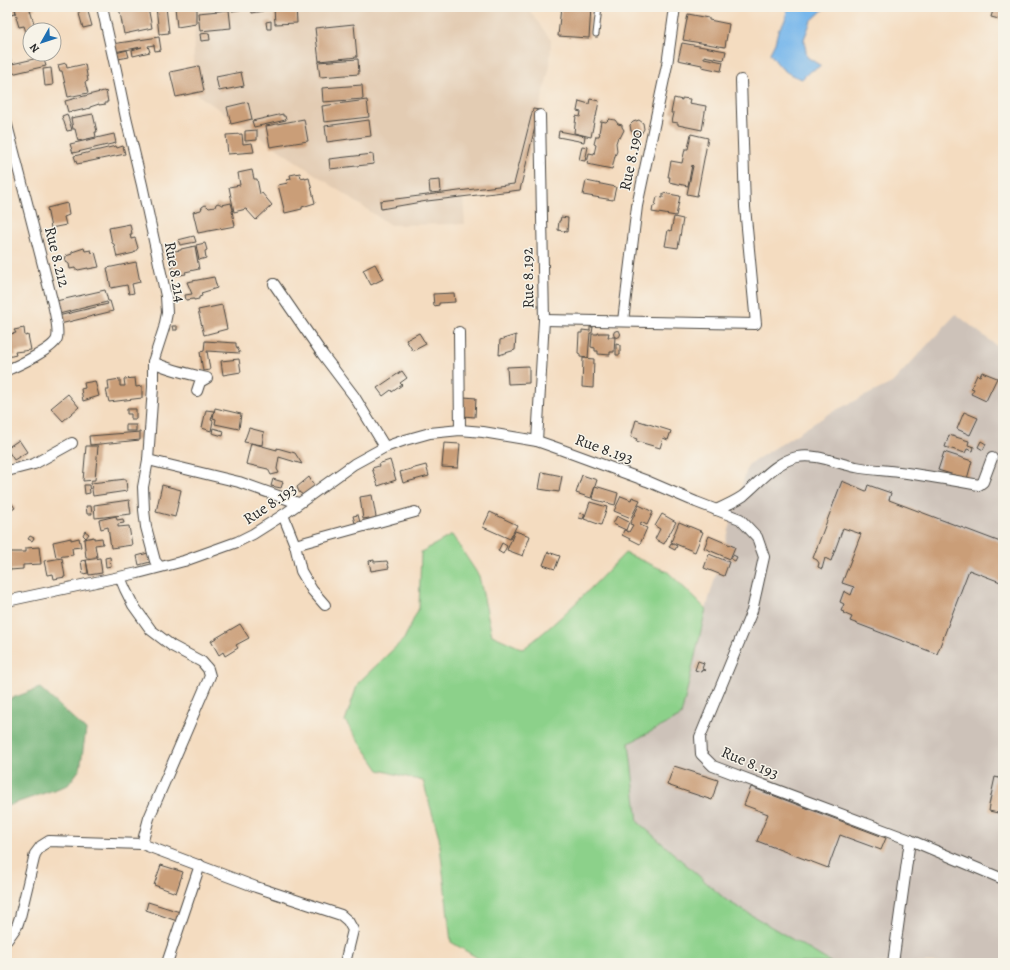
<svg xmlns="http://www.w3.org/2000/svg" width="1010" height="970" font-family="Alegreya,serif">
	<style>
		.built { fill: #e3ccb3 }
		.industrial { fill: #cdc2b9 }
		.green { fill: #8cd18a; stroke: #5c7e5a }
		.forest { fill: #71b376; stroke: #4e6f50 }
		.water { fill: #78b7eb; stroke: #52718b }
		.building { fill: #ca9e78 }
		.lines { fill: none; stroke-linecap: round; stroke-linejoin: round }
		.service-casing { stroke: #494641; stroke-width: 7 }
		.minor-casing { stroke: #494641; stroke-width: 12 }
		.service { stroke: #fff; stroke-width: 5 }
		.minor { stroke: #fff; stroke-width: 10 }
		.labels { text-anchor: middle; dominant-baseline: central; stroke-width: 3; stroke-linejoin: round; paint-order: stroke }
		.street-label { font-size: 16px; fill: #2b2b2b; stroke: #f7f3e8 }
	</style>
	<rect width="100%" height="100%" fill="#f7f3e8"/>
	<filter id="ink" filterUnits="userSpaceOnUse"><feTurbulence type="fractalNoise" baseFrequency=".025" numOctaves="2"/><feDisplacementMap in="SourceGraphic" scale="8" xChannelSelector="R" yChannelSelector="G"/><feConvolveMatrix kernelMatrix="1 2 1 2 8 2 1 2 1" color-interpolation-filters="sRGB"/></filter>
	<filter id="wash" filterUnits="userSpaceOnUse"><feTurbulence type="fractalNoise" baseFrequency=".012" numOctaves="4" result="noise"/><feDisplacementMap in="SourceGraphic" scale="16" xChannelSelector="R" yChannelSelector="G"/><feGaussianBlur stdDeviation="0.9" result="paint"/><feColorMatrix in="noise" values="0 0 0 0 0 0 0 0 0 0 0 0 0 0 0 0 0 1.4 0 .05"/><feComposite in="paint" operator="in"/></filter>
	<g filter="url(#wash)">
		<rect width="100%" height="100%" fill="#f4dcc0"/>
		<polygon class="built" points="196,7 527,7 551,40 550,66 520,190 463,197 465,224 390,225 192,91"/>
		<polygon class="industrial" points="956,314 1003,351 1003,963 832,963 726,900 638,822 629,743 681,716 706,609 748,465 832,412 892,383"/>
		<path class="green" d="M452,535L479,576L492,635L523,649C560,621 592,587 625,553L668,572L706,609L681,716L629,743L638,822L726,900L832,963H486L451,942L439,837L423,781L379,770L345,721L358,683L404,639L419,608L421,552Z"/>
		<polygon class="forest" points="40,688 86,730 80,769 68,785 7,806 7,700"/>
		<path class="water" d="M788,7H826L811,21L804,39L807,57L821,66L809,72L802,79C784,73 780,68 770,53L775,43L778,31L785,20Z"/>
		<g id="blocks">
			<g class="building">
				<polygon points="14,7 16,13 11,14 11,13 7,13 7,8"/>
				<polygon points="15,7 34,7 35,9 30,10 36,30 30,30 30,44 24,26 19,27 16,17 17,17"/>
				<polygon points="119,7 148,7 152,28 124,34"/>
				<polygon points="156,7 166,7 169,33 159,34"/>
				<polygon points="175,7 196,7 196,24 177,27"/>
				<polygon points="232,7 244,7 244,9 232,11"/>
				<polygon points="251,7 263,7 264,11 252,13"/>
				<polygon points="274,7 296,7 297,23 275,24"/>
				<polygon points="561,7 591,7 589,38 558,36"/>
				<polygon points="994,7 1003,7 1003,20 991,17"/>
				<polygon points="87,8 92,26 83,28 78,10"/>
				<polygon points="229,10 231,28 200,31 198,13"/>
				<polygon points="688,14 709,18 709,20 729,24 725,47 683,40"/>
				<polygon points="271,21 271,29 267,29 266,22"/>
				<polygon points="354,24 357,57 319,61 315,28"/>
				<polygon points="209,33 210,40 201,41 200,34"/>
				<polygon points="159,37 161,50 155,51 154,45 148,46 150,52 133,56 132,50 142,47 114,52 112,44"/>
				<polygon points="682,43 726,51 724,60 704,56 704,58 723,62 721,71 702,67 702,65 678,60"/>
				<polygon points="7,48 12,64 34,59 33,54 42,54 46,66 7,75"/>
				<polygon points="127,50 129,57 118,59 116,53"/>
				<polygon points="358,59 359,74 320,77 318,62"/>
				<polygon points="66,63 67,68 85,64 88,81 85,82 88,93 68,97 62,71 60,71 58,65"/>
				<polygon points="199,66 204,91 176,97 170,72"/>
				<polygon points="51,68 53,85 45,86 43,69"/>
				<polygon points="241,72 244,86 219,91 216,77"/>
				<polygon points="362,85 363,99 323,102 322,88"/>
				<polygon points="104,91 105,92 106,91 108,102 106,102 106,104 99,105 99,104 90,107 90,108 73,112 73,111 68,112 65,101"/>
				<polygon points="674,98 682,100 682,98 690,99 689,103 706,106 702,130 678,125 678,123 672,122 674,113 671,113"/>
				<polygon points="590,99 599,101 596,117 595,117 591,137 574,133 576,116 580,117 581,112 577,111 579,101 589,104"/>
				<polygon points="367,100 369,117 324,122 322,106"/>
				<polygon points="248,102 252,119 231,124 227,107"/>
				<polygon points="533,109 539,110 520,190 427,201 381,209 380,201 514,184"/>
				<polygon points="67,114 72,130 67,131 62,116"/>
				<polygon points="93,114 97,132 95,132 96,137 78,141 75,129 73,129 71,118"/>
				<polygon points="283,114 283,116 285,116 286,120 254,127 252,121"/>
				<polygon points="304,119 308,141 270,147 266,126"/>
				<polygon points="609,119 615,120 618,124 622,125 622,127 624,130 620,138 618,137 616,143 617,151 615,156 612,169 587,164 589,153 594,154 596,145 594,144 596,136 599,136 600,133 599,133 601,121 606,122"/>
				<polygon points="369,120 371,136 327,142 325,126"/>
				<polygon points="639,120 643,123 644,129 641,134 636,134 631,131 630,125 633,122"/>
				<polygon points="257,130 257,140 245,141 245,131"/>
				<polygon points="559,131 585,136 584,142 558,137"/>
				<polygon points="114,134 116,143 73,153 70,144"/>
				<polygon points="242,134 243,144 252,143 254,152 228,154 226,135"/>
				<polygon points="691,134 708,138 697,196 687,194 693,166 692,165 688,186 669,182 670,177 668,177 671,161 682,163 685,149 688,149"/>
				<polygon points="116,146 117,148 123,146 125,154 77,164 74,156"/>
				<polygon points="582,146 588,147 585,161 579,160"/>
				<polygon points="373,154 374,164 330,169 329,159"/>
				<polygon points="252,170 254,179 257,179 260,194 262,193 272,205 256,220 246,209 234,212 229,187 240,185 238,173"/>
				<polygon points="300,173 301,178 305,177 305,179 309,178 315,203 302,207 302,209 285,213 278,185 288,183 287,180 291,179 290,175"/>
				<polygon points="440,180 441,192 430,193 429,181"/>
				<polygon points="586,181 616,187 613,200 583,195"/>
				<polygon points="663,193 680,196 676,216 652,212 653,206 655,206 657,197 663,198"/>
				<polygon points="67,203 69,215 64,217 66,225 51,228 47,208"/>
				<polygon points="218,203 222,205 231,203 233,210 232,211 235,226 198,233 193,212 201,210 202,207 205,205 207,206 209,208 215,207 216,204"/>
				<polygon points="561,217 568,218 567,232 558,230 559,221 560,221"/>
				<polygon points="674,217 683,219 678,248 665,246 668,230 671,231"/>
				<polygon points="130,224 132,234 130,234 131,239 135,238 138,248 134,253 117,257 114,244 112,243 109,228"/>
				<polygon points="194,236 196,242 180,245 178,240"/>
				<polygon points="205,243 207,250 205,251 206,258 199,260 196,245"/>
				<polygon points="195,246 199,269 185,272 186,274 173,276 172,267 174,267 174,265 171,265 168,252 181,250 181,249"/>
				<polygon points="84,248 85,251 91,250 92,253 95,252 99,267 88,269 88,268 78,270 77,269 75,269 75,268 70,269 69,264 65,261 66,256 72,254 72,252"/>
				<polygon points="136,262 140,282 132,284 134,293 129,294 127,285 111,288 107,268"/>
				<polygon points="375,264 383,279 371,285 363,270"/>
				<polygon points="214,277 217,288 201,293 202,296 199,297 199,299 194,300 194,299 186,300 185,295 192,294 187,282"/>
				<polygon points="105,290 108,301 110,301 113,311 60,324 58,316 108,304 107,302 59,314 56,301"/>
				<polygon points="454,293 455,302 439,303 439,305 434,306 433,294"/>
				<polygon points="222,305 227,329 204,335 198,310"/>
				<polygon points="172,326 177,326 177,330 173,330"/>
				<polygon points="590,327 593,327 592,333 590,333 588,358 580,357 580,354 578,353 579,333 582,333 582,330 590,331"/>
				<polygon points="24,328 25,336 28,335 31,350 15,352 16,355 8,357 7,355 7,333 10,332 10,334 16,333 14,330"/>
				<circle cx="617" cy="334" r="3.5"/>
				<polygon points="419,333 426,344 413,351 406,340"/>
				<polygon points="598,333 609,333 608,337 615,337 614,352 610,352 610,355 598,354 598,351 595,351 595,348 591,347 592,334 598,334"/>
				<polygon points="516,335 515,350 499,355 500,340"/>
				<polygon points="205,341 236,343 236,346 240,353 207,351 210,370 203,371 200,352 204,351"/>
				<polygon points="616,344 620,345 620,355 616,355"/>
				<polygon points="583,358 594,359 593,388 582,387"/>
				<polygon points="239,359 241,372 223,375 221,361"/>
				<polygon points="529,366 529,383 508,384 507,367"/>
				<polygon points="402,371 407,378 400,383 402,385 392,392 391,390 383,396 377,388"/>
				<polygon points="982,372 997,378 986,401 971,394 974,389 971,388 977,375 980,376"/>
				<polygon points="135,378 136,387 142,386 142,398 109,402 106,390 109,390 108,381 120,379 120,386 125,386 124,379"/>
				<polygon points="95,381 99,396 83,401 81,389 85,388 84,383"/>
				<polygon points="68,394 79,407 63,421 51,408"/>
				<polygon points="464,397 476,398 475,417 463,416"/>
				<polygon points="215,408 241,414 239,429 215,424 216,419 213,418"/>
				<polygon points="127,409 136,409 136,419 131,419 131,414 127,414"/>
				<polygon points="206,410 214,411 211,420 213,421 211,431 202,428"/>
				<polygon points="964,412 978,418 970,435 957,429"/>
				<polygon points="636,420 671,431 668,440 663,438 660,448 636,441 637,439 631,437"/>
				<rect x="126" y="425" width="10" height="6"/>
				<polygon points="213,428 224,431 223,436 212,433"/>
				<polygon points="249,428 264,432 262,445 244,442"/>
				<polygon points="140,432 140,440 90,445 89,436"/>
				<polygon points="949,435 969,441 968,445 974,447 973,451 967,449 965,453 945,447"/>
				<polygon points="19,440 27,452 14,460 7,449 7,448"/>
				<polygon points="981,441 986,444 983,450 978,447"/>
				<polygon points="251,443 277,450 277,448 295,453 302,464 279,457 277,469 279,473 271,475 268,469 246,464"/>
				<polygon points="444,443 460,444 458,468 442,467"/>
				<polygon points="86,446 98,446 95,480 83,481"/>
				<polygon points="944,452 972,461 967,479 938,470"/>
				<polygon points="390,460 396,480 378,486 372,468 379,466 378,464"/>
				<polygon points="426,465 429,476 403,483 400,472"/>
				<polygon points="542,472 562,476 559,492 539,489"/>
				<polygon points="582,475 597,480 591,498 576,493"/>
				<polygon points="309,477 315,487 303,495 299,492 297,487"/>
				<polygon points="126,479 127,491 93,496 91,483"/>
				<polygon points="273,479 283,482 281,488 271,486"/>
				<polygon points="842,481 866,491 868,485 891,493 889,500 1003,543 1003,583 969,570 937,654 850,621 852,617 843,613 844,612 841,611 844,604 840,602 844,591 851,595 854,587 842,583 861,534 843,528 831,561 825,558 822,569 818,567 819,563 817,560 813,558"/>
				<polygon points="84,485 89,485 90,493 85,494"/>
				<polygon points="162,485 181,490 175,517 156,512"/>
				<polygon points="595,486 618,493 615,505 592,499"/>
				<polygon points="372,495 376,517 375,518 376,522 370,523 369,518 363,519 360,497"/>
				<polygon points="621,496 631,500 632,497 640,500 631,518 614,511"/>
				<polygon points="7,497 15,508 7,513"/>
				<polygon points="129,500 131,514 95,518 94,505"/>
				<polygon points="590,502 607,507 601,525 584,519"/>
				<polygon points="639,505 653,512 647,525 641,522 640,525 647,528 640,544 622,535 624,530 629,532 633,525 630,524"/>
				<polygon points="86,506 91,506 92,514 87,514"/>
				<polygon points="490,512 517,525 510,539 483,527"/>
				<polygon points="580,513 585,514 583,519 579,518"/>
				<polygon points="662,514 676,522 664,544 655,539 660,529 655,526"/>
				<polygon points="358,515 360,522 355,523 353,516"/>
				<polygon points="116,516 117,520 123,519 124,523 118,524 118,527 129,526 132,545 111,548 108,527 101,529 99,520"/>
				<polygon points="617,516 629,522 626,530 613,524"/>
				<polygon points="679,522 703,532 695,552 671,542"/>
				<polygon points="85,531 89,534 86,538 83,535"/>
				<polygon points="515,531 530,536 523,556 507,550"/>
				<polygon points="30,536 34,538 32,541 28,539"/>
				<polygon points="709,536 735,547 730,559 704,548"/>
				<polygon points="94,537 94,539 102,538 103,544 95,545 97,557 86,558 84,539"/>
				<polygon points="71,538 71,540 79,538 81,547 72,548 73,555 56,557 53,542"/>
				<polygon points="502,543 507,546 503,554 498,551"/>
				<polygon points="671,543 677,546 675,550 669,547"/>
				<polygon points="39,547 41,564 23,565 23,569 10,570 9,560 7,560 7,549 10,549 10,552 26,552 26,548"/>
				<polygon points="548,552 560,556 555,569 543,565"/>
				<polygon points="148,553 150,562 139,565 137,556"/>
				<polygon points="709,554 729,562 724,576 704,568"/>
				<polygon points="733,555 737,557 735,561 731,559"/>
				<polygon points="110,557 111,566 106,567 105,558"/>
				<polygon points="62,558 65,577 54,579 53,574 47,575 44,561"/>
				<polygon points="100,558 102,573 89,575 86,560"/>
				<polygon points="86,560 88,573 83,574 81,561"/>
				<polygon points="374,560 374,562 387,561 389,568 371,571 369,561"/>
				<polygon points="240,624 249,638 236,645 238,648 225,656 223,652 219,655 211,641"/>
				<polygon points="698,661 704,663 702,669 705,670 704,671 702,670 701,672 695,670"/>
				<polygon points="674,766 718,780 712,800 667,785"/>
				<polygon points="995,777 1003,779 1003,789 998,813 989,811 990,805 989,805"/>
				<polygon points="751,787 886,838 881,850 840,835 828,868 757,841 768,814 744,805"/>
				<polygon points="161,865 183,872 176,893 154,885"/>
				<polygon points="148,902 180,912 177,921 146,910"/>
			</g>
		</g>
	</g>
	<g filter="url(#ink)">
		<use href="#blocks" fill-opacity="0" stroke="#494641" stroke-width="1"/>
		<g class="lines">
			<g class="service-casing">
				<polyline id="service" points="596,34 599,7"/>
			</g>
			<g class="minor-casing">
				<g id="minor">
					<polyline points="102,7 116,70 126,118 142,185 166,296 167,313 164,328 153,362 153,387 148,460 143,487 144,510 146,527 155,561 160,567"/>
					<path d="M7,125L53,304C55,313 59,329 57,338C55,348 17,366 7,370"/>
					<polyline points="274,284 323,355 354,396 385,447"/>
					<polyline points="544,320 756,324 745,207 741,80"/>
					<polyline points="623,321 637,206 667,65 675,7"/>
					<polyline points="459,332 460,430"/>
					<path d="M153,362C170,370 188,374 207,378L200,382L197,391"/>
					<polyline points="537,441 544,320 540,115"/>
					<polyline points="148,460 239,482 298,503"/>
					<polyline points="7,471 34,464 72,443"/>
					<path d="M716,510C725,506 734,502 743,496C759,483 775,462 797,457C816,453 838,464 856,467C870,470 885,470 899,472C922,475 945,479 968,483L979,485L983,482L992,458"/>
					<polyline points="283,515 295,545 301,571 312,590 325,605"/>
					<polyline points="295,545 415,512"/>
					<polyline points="120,577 125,589 133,605 151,630 172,646 202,662 208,669 210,676 149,818 142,844 256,887 341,915 348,921 353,930 345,963"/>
					<polyline points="7,601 138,573 184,561 237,542 253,534 283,515 354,464 385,447 405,440 430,433 460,430 483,432 537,441 557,448 647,481 696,502 740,519 757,537 764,557 752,611 700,737 701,754 713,766 910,840 1003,879"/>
					<polyline points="7,940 17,926 20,917 35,854 41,846 49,841 142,844"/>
					<polyline points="167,963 200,865"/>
					<polyline points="893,963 910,840"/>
				</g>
			</g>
			<use href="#service" class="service"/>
			<use href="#minor" class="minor"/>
		</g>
	</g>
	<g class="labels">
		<g class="street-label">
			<text transform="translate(631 160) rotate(-78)">Rue 8.190</text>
			<text transform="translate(57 257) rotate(76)">Rue 8.212</text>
			<text transform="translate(175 272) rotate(80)">Rue 8.214</text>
			<text transform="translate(528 278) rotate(-91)">Rue 8.192</text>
			<text transform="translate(604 449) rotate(20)">Rue 8.193</text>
			<text transform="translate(270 504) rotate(-34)">Rue 8.193</text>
			<text transform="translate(750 763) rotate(23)">Rue 8.193</text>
		</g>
	</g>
	<rect width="1010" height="970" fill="none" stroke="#f7f3e8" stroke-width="24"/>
	<g transform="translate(42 42) rotate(231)"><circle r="19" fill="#f7f3e8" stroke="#a5a39c"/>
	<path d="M0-3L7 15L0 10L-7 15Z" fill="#1f6fb2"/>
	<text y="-6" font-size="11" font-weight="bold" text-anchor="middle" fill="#2b2b2b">N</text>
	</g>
</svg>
